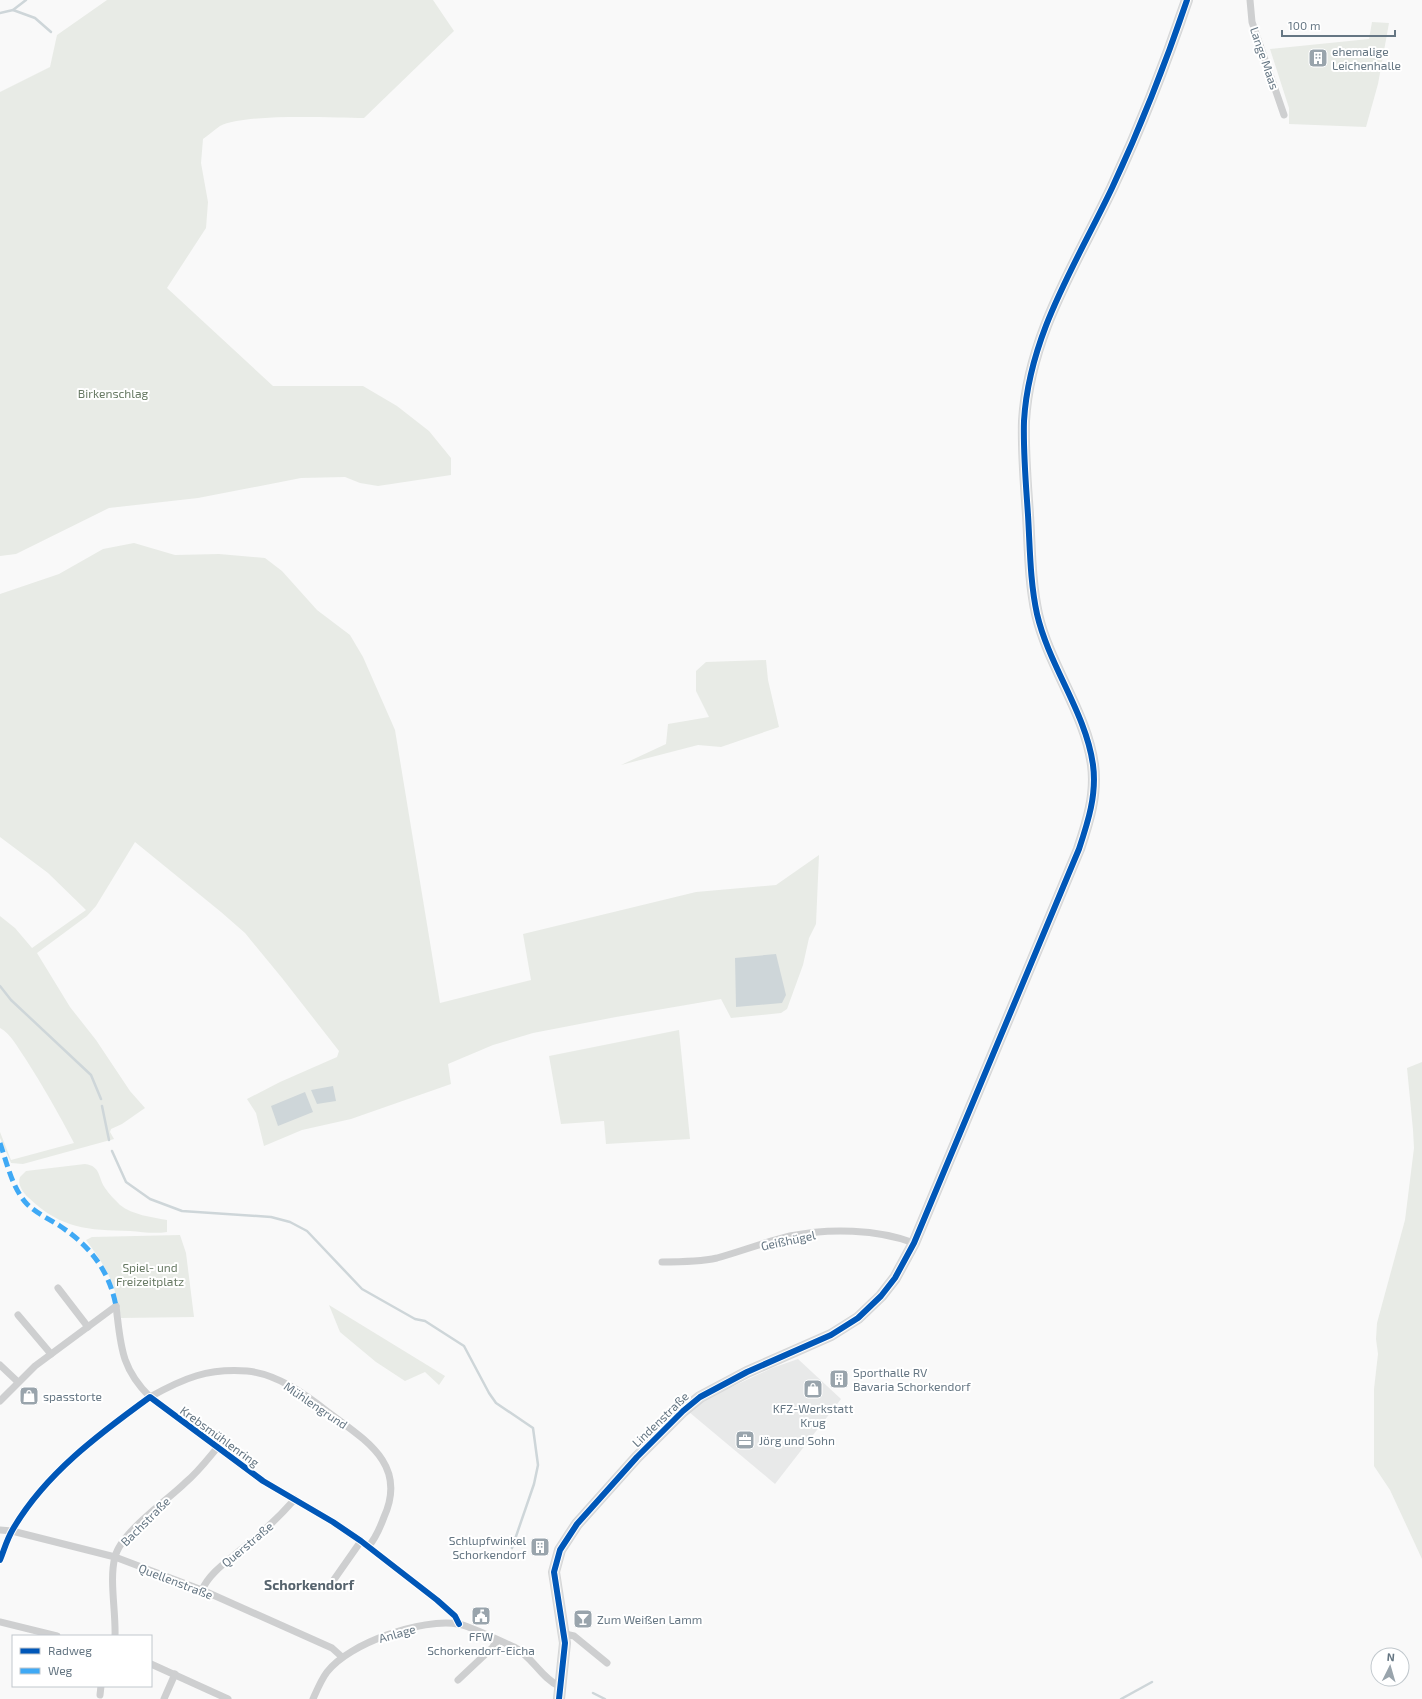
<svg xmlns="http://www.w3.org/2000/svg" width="1422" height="1699" font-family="'Exo 2',sans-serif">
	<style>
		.built { fill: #e8e9e9 }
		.green { fill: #e8ebe6 }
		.water { fill: #ced6d9 }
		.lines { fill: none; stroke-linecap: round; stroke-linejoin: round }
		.stream { stroke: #ced6d9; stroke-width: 2.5 }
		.secondary-casing { stroke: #d5d6d7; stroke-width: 12 }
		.street { stroke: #cecfd0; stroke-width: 7 }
		.secondary { stroke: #e1e2e2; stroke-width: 10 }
		.quiet { stroke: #3fa9f5; stroke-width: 5; stroke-dasharray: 10 5; stroke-linecap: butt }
		.cycleway-casing { stroke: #fff; stroke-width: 8 }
		.cycleway { stroke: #0057b8; stroke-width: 6 }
		.labels { text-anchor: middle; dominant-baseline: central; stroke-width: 4; stroke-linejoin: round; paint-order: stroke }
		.poi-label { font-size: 12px; fill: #657683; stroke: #fff; text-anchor: start }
		.street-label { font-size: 12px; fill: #657683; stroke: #fff }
		.park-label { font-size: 12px; fill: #687a64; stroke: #fff }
		.quarter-label { font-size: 14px; font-weight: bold; fill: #57646e; stroke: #fff }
	</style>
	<rect width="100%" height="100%" fill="#f9f9f9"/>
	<polygon class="built" points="798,1359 841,1399 775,1484 689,1412 702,1402 725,1390 772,1368"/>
	<g class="green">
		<path d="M107,0H433L454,31L364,118C332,118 246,113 220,126C214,130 209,135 203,139L201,163L208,202L206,228L167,288L273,386H363L397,406L429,431L451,458V475L378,486L360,483L345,477L301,478L198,498L109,508L16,554L0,556V92L50,67L57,35Z"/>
		<polygon points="1372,22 1389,23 1378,84 1366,127 1289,124 1289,108 1270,49 1369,39"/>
		<path d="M134,543L175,555L219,554L265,558L282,571L317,610L350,635L363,657L395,730L440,1003L531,980L523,934L696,892L776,885L819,855L816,924L809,938L803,965L787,1009L781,1013L731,1018L721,999L616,1017L533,1033L493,1045L448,1064L451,1084L351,1119L302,1130L264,1146L256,1113L247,1099L280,1082L337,1057L339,1051L282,978L245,933L221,912L135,842L96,906L87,916L37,953L70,1007L96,1040L130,1091L145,1108L122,1124L111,1129L110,1132L114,1139L23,1164L11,1163L0,1138V1132L11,1160L74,1143C59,1114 43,1086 25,1058C18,1048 11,1034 0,1028V916L15,928L32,948L86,910L48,873L0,837V594L59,574L103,549Z"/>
		<polygon points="766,660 768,680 779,727 721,747 698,745 621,765 666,744 668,724 709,717 696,691 696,671 706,662"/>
		<polygon points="679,1030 690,1139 606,1144 604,1121 561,1124 549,1056"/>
		<polygon points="1422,1062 1422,1559 1390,1490 1374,1466 1374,1389 1378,1354 1376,1339 1377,1323 1405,1220 1414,1148 1413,1130 1407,1068"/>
		<path d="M85,1164C101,1166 98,1178 105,1188C109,1194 115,1200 120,1205C133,1215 151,1217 167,1220V1232C155,1234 142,1232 130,1231C88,1230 61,1229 29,1198C23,1193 17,1184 20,1177L26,1171Z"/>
		<path d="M180,1235L186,1253L194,1317L121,1318C115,1283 107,1268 86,1240L92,1237Z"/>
		<polygon points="329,1305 445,1376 439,1385 425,1372 405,1381 376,1362 340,1332"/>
	</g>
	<g class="water">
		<polygon points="776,954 786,995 782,1003 736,1007 735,958"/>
		<polygon points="333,1086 336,1101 317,1104 311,1090"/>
		<polygon points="305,1092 313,1112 278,1126 271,1106"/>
	</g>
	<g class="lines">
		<g class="stream">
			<polyline points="13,10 35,18 51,32"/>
			<polyline points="0,13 13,10 26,0"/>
			<polyline points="0,986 11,1000 91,1075 101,1099"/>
			<polyline points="102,1106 109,1140"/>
			<polyline points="112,1151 126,1182 150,1199 182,1211 271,1217 290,1222 307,1231 362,1289 415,1319 425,1321 464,1346 489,1393 496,1403 533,1428 538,1465 534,1484 512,1548"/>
			<polyline points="593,1693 605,1699"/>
			<polyline points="1121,1699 1152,1682"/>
		</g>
		<g class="secondary-casing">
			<path id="secondary" d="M559,1699L565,1643L554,1572L560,1550L577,1524L637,1457L683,1411L700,1397L747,1372L831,1335L858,1318L881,1296L895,1278L914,1243L1079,849C1088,822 1097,794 1093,765C1086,713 1049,666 1037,614C1030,582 1030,548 1028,515C1026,485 1023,452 1024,421C1029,335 1076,264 1112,188C1141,126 1165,65 1187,0"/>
		</g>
		<g class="street">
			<polyline points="1250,0 1252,22 1284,115"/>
			<path d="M662,1262C680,1262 699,1262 717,1258C742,1251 765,1242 790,1236C829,1228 877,1229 914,1243"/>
			<polyline points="58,1288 88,1327"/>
			<path d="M116,1306C121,1345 120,1367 150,1397C184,1378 208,1368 247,1371C277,1374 305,1394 328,1412C365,1440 408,1464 384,1517C380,1528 376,1538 368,1547"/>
			<polyline points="18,1315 51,1354"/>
			<polyline points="0,1365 18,1382"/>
			<polyline points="0,1401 35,1366 116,1306"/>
			<polyline points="0,1530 12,1531 115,1557 202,1590 332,1648 342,1657"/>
			<path d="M0,1560C4,1550 7,1539 13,1529C45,1474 99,1434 150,1397L263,1481L333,1522L361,1541L437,1600L455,1616L459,1624"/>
			<polyline points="333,1581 361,1541"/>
			<path d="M202,1590C210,1572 228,1561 243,1548C262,1533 279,1517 295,1499"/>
			<polyline points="0,1622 57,1636"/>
			<polyline points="565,1634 574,1636 607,1663"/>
			<path d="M115,1636C116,1612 109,1579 115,1557C121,1532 168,1500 186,1482C198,1472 207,1460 217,1448"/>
			<polyline points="151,1664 228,1699"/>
			<polyline points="458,1680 492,1648 497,1641"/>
			<polyline points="100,1695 101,1686"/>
			<polyline points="164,1699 175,1674"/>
			<path d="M313,1699C317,1690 321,1680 327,1672C349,1643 422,1618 458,1624C468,1625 502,1642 514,1647C532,1656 541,1678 559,1686"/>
		</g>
		<use href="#secondary" class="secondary"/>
		<path class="quiet" d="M0,1143C7,1163 12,1188 27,1204C36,1213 49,1219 60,1226C90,1246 109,1270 116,1306"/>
		<g class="cycleway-casing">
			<g id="cycleway">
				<path d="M0,1560C4,1550 7,1539 13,1529C45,1474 99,1434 150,1397L263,1481L333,1522L361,1541L437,1600L455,1616L459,1624"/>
				<path d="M559,1699L565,1643L554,1572L560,1550L577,1524L637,1457L683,1411L700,1397L747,1372L831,1335L858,1318L881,1296L895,1278L914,1243L1079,849C1088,822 1097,794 1093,765C1086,713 1049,666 1037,614C1030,582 1030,548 1028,515C1026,485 1023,452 1024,421C1029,335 1076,264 1112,188C1141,126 1165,65 1187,0"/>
			</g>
		</g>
		<use href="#cycleway" class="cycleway"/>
	</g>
	<defs>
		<g id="building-square" transform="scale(1)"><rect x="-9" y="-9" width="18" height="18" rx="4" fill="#99a4ac" stroke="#fff"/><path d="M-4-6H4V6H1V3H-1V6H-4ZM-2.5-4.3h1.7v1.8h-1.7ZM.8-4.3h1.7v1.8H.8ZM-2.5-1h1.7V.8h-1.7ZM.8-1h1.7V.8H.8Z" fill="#fff"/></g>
		<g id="shop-square" transform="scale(1)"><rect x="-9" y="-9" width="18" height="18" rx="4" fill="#99a4ac" stroke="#fff"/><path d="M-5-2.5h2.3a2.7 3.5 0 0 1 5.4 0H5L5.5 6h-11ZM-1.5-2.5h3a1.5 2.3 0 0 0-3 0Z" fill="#fff"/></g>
		<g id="office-square" transform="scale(1)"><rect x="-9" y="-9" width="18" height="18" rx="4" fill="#99a4ac" stroke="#fff"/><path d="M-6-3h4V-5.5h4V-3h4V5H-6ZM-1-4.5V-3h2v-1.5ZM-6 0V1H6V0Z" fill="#fff"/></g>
		<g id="civic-square" transform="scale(1)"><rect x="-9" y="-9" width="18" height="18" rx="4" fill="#99a4ac" stroke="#fff"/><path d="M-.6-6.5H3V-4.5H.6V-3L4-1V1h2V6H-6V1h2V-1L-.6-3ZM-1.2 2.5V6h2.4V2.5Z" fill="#fff"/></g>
		<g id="bar-square" transform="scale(1)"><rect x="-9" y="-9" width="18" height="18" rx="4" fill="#99a4ac" stroke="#fff"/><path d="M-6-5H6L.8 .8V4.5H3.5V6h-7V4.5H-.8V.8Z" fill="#fff"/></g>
	</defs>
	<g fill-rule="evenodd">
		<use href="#building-square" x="1318" y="58"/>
		<use href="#building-square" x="839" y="1379"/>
		<use href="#shop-square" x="813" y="1389"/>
		<use href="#shop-square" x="29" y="1396"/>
		<use href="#office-square" x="745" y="1440"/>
		<use href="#building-square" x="540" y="1547"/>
		<use href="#civic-square" x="481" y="1616"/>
		<use href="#bar-square" x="583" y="1619"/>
	</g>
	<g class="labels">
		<g class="poi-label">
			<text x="1332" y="51">ehemalige<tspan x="1332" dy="14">Leichenhalle</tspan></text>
			<text x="853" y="1372">Sporthalle RV<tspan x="853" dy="14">Bavaria Schorkendorf</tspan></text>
			<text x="43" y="1396">spasstorte</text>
			<text x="813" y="1408" text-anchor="middle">KFZ-Werkstatt<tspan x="813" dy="14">Krug</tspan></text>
			<text x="759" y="1440">Jörg und Sohn</text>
			<text x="526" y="1540" text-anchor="end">Schlupfwinkel<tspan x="526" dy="14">Schorkendorf</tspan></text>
			<text x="597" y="1619">Zum Weißen Lamm</text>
			<text x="481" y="1636" text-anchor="middle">FFW<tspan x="481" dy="14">Schorkendorf-Eicha</tspan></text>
		</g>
		<g class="street-label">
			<text transform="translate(1265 58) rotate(71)">Lange Maas</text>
			<text transform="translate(788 1240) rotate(-12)">Geißhügel</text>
			<text transform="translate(316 1405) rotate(34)">Mühlengrund</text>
			<text transform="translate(660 1419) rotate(-44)">Lindenstraße</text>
			<text transform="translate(220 1436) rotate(36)">Krebsmühlenring</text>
			<text transform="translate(145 1521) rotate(-45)">Bachstraße</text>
			<text transform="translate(247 1544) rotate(-40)">Querstraße</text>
			<text transform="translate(176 1581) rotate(21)">Quellenstraße</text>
			<text transform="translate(397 1633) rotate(-16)">Anlage</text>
		</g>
		<g class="park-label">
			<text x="113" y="393">Birkenschlag</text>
			<text x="150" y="1267">Spiel- und<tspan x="150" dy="14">Freizeitplatz</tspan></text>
		</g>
		<g class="quarter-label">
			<text x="309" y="1584">Schorkendorf</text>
		</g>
	</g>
	<rect x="12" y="1635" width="140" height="52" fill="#ffffff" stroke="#c1c8cd"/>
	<rect x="20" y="1648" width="20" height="6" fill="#0057b8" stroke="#c1c8cd"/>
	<text x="48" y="1655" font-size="12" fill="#657683">Radweg</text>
	<rect x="20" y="1668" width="20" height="6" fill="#3fa9f5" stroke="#c1c8cd"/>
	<text x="48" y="1675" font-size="12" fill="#657683">Weg</text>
	<g transform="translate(1390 1667) rotate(5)"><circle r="19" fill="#ffffff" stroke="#c1c8cd"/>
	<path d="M0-3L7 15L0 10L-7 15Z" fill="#99a4ac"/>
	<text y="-6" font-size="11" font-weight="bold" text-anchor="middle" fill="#657683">N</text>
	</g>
	<path d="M1282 30v6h113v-6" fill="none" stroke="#657683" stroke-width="2"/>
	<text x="1288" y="30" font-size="12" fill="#657683" stroke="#ffffff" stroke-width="3" paint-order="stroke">100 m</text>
</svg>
